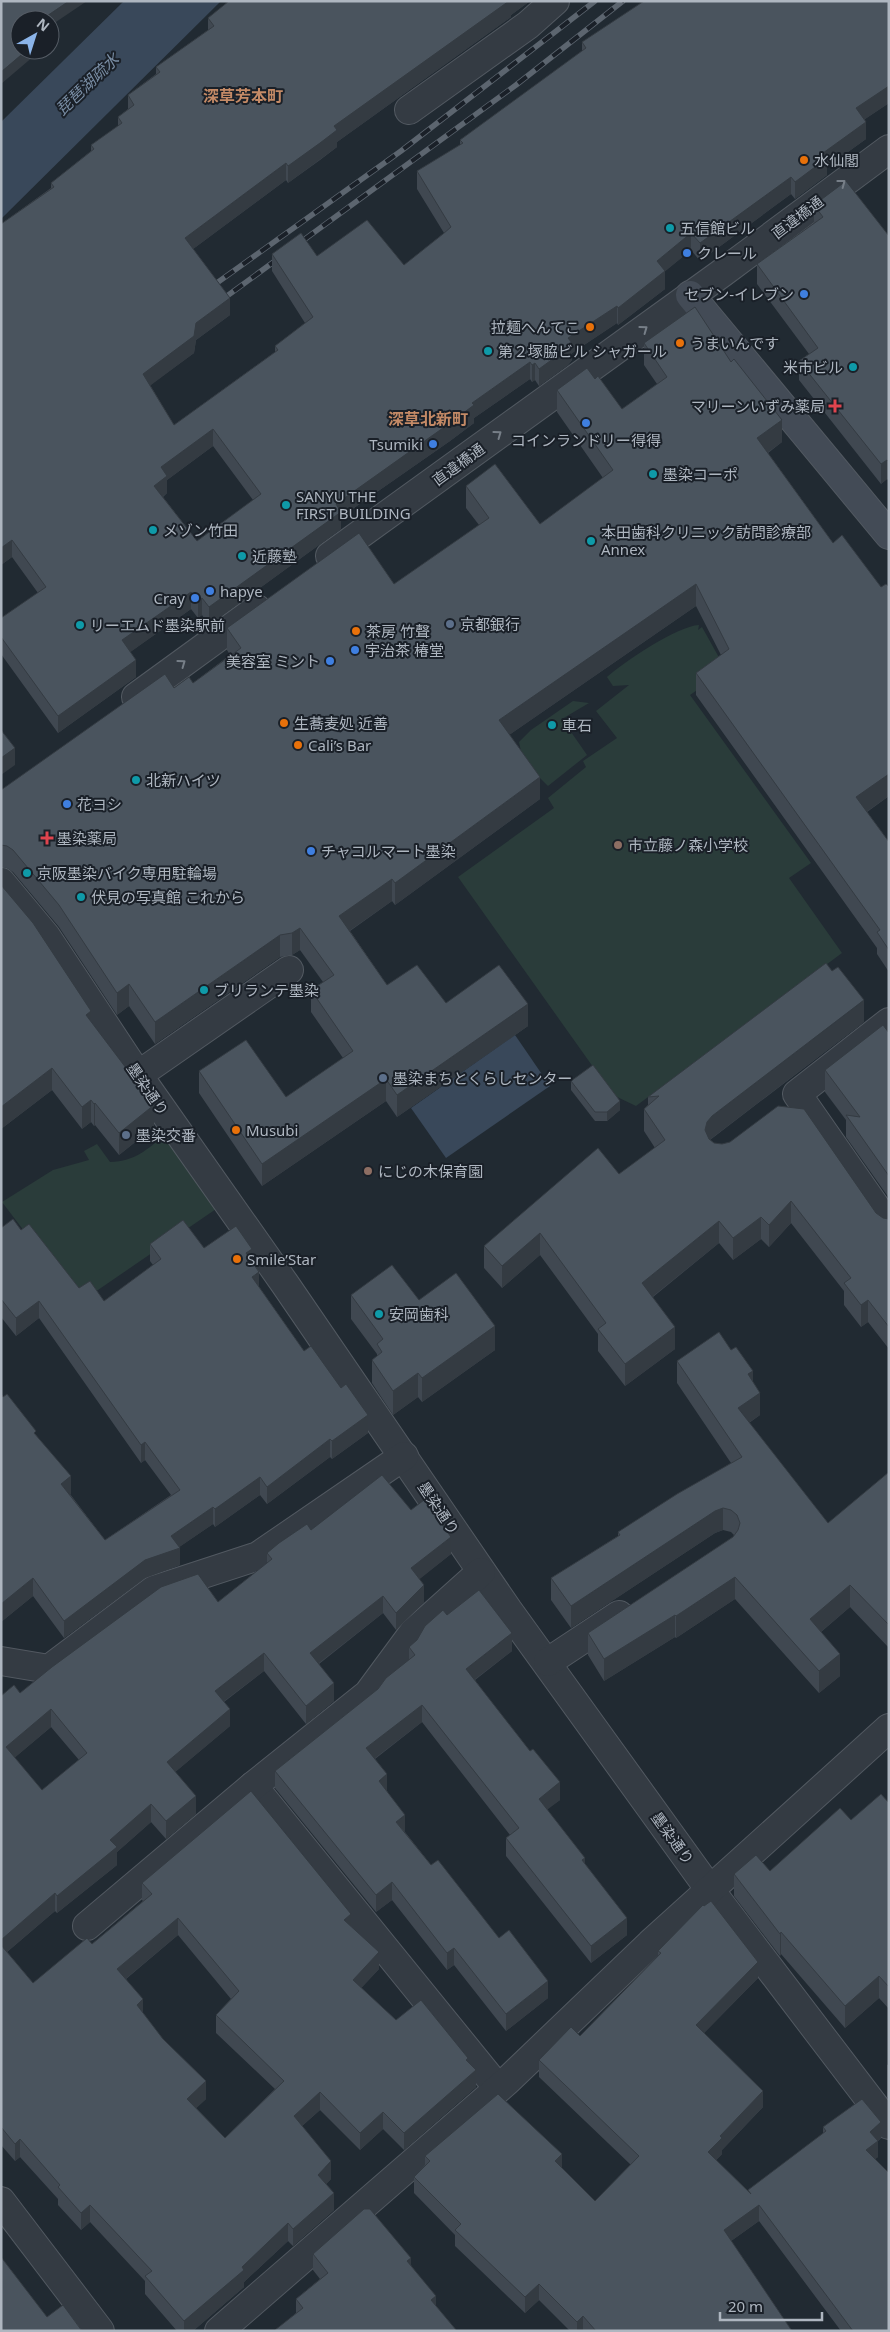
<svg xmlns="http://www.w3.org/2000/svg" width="890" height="2332" font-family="'Noto Sans','Noto Sans JP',sans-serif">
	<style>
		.green { fill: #2a3c3a }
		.water { fill: #39485a }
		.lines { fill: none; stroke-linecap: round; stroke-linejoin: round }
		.street-casing { stroke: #525961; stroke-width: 30 }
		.secondary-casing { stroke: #525961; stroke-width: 30 }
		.street { stroke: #343b43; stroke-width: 28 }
		.secondary { stroke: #434b56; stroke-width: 28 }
		.rail-casing { stroke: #5c656f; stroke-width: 5.5 }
		.rail { stroke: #1a2028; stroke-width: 4; stroke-dasharray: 11; stroke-linecap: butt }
		.wall { fill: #404851; fill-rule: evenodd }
		.shaded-wall { fill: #343b42 }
		.building { fill: #4a545e; stroke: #343b42; fill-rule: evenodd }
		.oneway { stroke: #777f88 }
		.food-dot { fill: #e8710a; stroke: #1a2028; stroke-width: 2 }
		.culture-dot { fill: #0f9aa8; stroke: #1a2028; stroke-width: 2 }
		.shop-dot { fill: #3f7fe0; stroke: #1a2028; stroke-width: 2 }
		.health-dot { fill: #e0444e; stroke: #1a2028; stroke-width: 2 }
		.service-dot { fill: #5c6f8a; stroke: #1a2028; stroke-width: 2 }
		.education-dot { fill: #8d6e63; stroke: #1a2028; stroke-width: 2 }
		.labels { text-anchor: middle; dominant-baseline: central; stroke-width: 4; stroke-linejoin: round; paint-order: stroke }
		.poi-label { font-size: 15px; fill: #aeb6c0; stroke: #1a2028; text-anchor: start }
		.street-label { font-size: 15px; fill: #aeb6c0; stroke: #1a2028 }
		.water-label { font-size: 16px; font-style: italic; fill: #7a8ea5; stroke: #1a2028 }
		.neighbourhood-label { font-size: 16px; font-weight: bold; fill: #c48a66; stroke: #1a2028 }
	</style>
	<rect width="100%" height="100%" fill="#212a32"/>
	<g class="green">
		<path d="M699,625L698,630L702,627L726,670L690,695L811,863L789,878L842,953L636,1106L613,1095L458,877L554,808L548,798L586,767L583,761L617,738L596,711L629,685L613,686L607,677C624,662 677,626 699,625Z"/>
		<polygon points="573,701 589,703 562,719 587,755 548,786 523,761 519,742 531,730"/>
		<path d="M165,1135L216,1209L79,1303L2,1202L53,1170L89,1160L84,1151L97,1144L110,1162C136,1161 146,1150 165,1135Z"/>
	</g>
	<g class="water">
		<polygon points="124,1 221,1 1,219 1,122"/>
		<polygon points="515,1035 550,1086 446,1158 411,1108"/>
	</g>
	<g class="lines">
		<g class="street-casing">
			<g id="street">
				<polyline points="409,110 528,25 555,1"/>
				<polyline points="330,556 722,273 889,149"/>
				<polyline points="136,697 257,609"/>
				<polyline points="1,882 46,936 138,1075 285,1284 508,1610 710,1890 889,2125"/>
				<polyline points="889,1022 797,1094 889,1226"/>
				<polyline points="138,1075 289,970"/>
				<polyline points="1,1661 49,1669 154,1590 258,1556 404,1456"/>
				<polyline points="548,1662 619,1615"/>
				<polyline points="253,1786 498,2088"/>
				<polyline points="87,1926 253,1786 368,1694 413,1633 481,1572"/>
				<polyline points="1,2201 100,2331"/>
				<polyline points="219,2331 507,2081 650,1944 889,1728"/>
			</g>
		</g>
		<g class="secondary-casing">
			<polyline id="secondary" points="690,295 889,535"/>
		</g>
		<use href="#street" class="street"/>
		<use href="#secondary" class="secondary"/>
		<g class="rail-casing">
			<g id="rail">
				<polyline points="207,290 401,151 595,1"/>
				<polyline points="216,304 516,85 623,1"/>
			</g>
		</g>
		<use href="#rail" class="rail"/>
	</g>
	<g class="wall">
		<path d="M229,1H530L511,15V17L337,142V147L320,160L288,183L286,180L193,249L230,315L196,340L194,353L150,385L174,425L275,352V346L305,323L272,271V254L317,256L404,265L444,233L417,189V171L460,145V140L582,51V42L889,1V103L865,119L866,139L827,167V175L795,199L791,194L700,261L691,250L665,271V289L618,325L617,323L572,353V360L568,365L539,386L535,380L532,382L530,379L474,418V423L450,441L341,517V529L209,625L202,615L198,618L191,609L130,652L136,677L58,733L1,654V618L38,593L12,557L1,565V224L51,188V183L91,151V145L118,126V117L128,109V95L156,74V67L208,30V18ZM213,446L253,500L197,541L163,497L167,493V480Z"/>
		<polygon points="814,205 889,236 889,481 887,479 881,484 799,380 799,361 809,354 757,284 757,264 814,223"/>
		<polygon points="644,343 782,442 768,453 833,543 881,587 889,587 889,796 867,812 889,842 889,972 877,954 877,948 696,695 696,673 721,655 696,606 509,735 540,799 395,905 392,901 350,931 387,985 446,1003 528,1026 397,1117 386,1101 262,1186 199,1093 199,1071 286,1097 343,1058 311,1012 311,990 323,982 300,950 292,955 280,957 155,1044 129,1006 117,1015 59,927 13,872 7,868 1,867 1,790 174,688 193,683 230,655 227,650 227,628 394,584 479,525 466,508 466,486 540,524 603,478 557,412 557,390 595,379 622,409 657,384 644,365"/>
		<polygon points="1,885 91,1022 154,1127 119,1155 95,1125 94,1126 91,1122 82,1129 52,1090 1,1129"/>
		<polygon points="864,1022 710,1140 714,1143 876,1213 883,1218 889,1219 889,1349 868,1322 861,1327 844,1305 844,1291 791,1223 769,1247 761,1239 733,1260 719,1243 653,1297 675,1349 625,1386 598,1351 598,1334 540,1255 502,1288 484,1268 484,1246 619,1174 655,1148 644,1131 644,1109 648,1105 648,1097"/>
		<polygon points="889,1033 889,1198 846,1137 846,1120 825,1092 825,1070"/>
		<polygon points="571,1081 620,1110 607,1121 595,1121 571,1090"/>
		<polygon points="1,1228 21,1230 79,1288 104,1301 153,1265 150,1261 150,1244 204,1248 252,1261 259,1287 304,1351 368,1433 332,1459 330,1457 267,1504 260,1495 215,1527 213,1524 179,1547 180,1565 145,1578 64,1638 33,1596 1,1622 1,1394 36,1435 71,1494 70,1494 105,1540 171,1495 145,1460 141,1463 39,1318 16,1336 1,1317"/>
		<polygon points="351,1295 419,1300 495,1350 422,1402 418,1397 393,1415 372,1383 372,1360 377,1356 377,1354 351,1319"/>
		<polygon points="677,1361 753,1383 760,1415 749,1423 828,1523 889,1472 889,1648 850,1607 821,1632 840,1676 819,1693 735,1599 676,1638 675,1637 604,1681 588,1655 588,1633 733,1537 734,1535 731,1532 723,1530 715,1533 571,1628 551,1600 551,1578 618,1536 618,1532 731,1463 677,1383"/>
		<path d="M411,1510L451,1554L419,1579L424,1602L396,1630L383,1613L319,1664L334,1701L306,1724L264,1671L224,1702L230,1726L175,1772L196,1814L166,1839L151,1822L117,1852V1865L57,1913L55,1911L7,1952L33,1983L92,1944L143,1901L142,1900V1883L351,1926L379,1969L361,1988L396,2020L468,2062L476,2087L404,2150L383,2129L360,2150L320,2110L302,2126L331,2179L326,2184L334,2210L293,2246L288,2241L244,2282V2287L193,2331H177L145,2294V2281L90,2222L81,2230L58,2205V2199L20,2157L15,2161L1,2145V1696L20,1693L218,1602L267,1563V1553L311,1530ZM51,1727L79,1760L42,1790L14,1758ZM178,1935L231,1999L216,2015V2033L275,2089L225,2138L196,2108L206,2099L143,2013L126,1979Z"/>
		<polygon points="447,1615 512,1651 475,1680 560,1800 547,1809 585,1865 627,1935 591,1963 506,1856 506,1838 510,1835 422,1722 375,1759 387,1791 405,1832 431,1865 499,1938 548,1998 506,2031 454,1965 447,1970 392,1900 376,1912 275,1788 275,1771 378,1689 409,1660 409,1647"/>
		<polygon points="889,1803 889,2009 879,1998 845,2028 781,1954 780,1956 734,1896 734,1874 770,1871 851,1820"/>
		<polygon points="658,1951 758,1978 704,2033 763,2107 722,2150 722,2154 716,2160 748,2191 748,2190 823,2134 823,2127 881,2138 878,2141 878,2157 875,2159 889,2331 841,2331 759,2221 731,2241 792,2331 570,2331 539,2300 525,2313 455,2246 455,2235 414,2193 414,2177 425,2165 425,2156 562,2168 595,2201 631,2165 539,2077 539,2060 580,2036 658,1956"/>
		<polygon points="889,2064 889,2099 887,2097 887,2065"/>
		<polygon points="313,2254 411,2265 436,2306 457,2331 275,2331 296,2313 296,2299 320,2279 313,2270"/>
	</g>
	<g class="shaded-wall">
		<polygon points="69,1 87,1 50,26 50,20 41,20"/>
		<polygon points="509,1 530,1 511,15 511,17 337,142 337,147 288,183 288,166 334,126"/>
		<polygon points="27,50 41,50 1,84 1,72"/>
		<polygon points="889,86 889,103 856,125 856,108"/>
		<polygon points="866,122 866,139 827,167 827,175 795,199 795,182 823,153"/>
		<polygon points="286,163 286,180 185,255 185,238"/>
		<polygon points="791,177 791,194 700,261 700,243"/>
		<polygon points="691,233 691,250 657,278 657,261"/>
		<polygon points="665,271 665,289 618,325 618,308"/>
		<polygon points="230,298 230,315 196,340 194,353 143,391 143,374 196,323"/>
		<polygon points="617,306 617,323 572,353 572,360 568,365 539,386 539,369 568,338"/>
		<polygon points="530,362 530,379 474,418 474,423 450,441 341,517 341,529 209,625 209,607 336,504 472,403"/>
		<polygon points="535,363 535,380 532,382 532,365"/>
		<polygon points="782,420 782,442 757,460 757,438"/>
		<polygon points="213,429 213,446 167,480 167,493 154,503 154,486 161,467"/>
		<polygon points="887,460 887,479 881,484 881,464"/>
		<polygon points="12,540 12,557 1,565 1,548"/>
		<polygon points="696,584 696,606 499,742 499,720"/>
		<polygon points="191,592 191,609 122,658 122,640"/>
		<polygon points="202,598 202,615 198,618 198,601"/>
		<polygon points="136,660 136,677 58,733 58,716"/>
		<polygon points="15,748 15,765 1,775 1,758"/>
		<polygon points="889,774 889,796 856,819 856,797"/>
		<polygon points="540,777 540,799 395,905 395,883"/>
		<polygon points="392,879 392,901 339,938 339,916"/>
		<polygon points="300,928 300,950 292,955 292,933"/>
		<polygon points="280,935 280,957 155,1044 155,1022"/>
		<polygon points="129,984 129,1006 117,1015 117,993"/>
		<polygon points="864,1000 864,1022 712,1138 707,1144 705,1130 707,1122 712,1116"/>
		<polygon points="528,1004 528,1026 397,1117 397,1095"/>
		<polygon points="91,1011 91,1033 86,1015"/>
		<polygon points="52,1068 52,1090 1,1129 1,1107"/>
		<polygon points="386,1079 386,1101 262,1186 262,1164"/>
		<polygon points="91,1100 91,1122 82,1129 82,1107"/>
		<polygon points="620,1101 620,1110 607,1121 607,1112"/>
		<polygon points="95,1103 95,1125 94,1126 94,1104"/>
		<polygon points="154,1105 154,1127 119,1155 119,1133"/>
		<polygon points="791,1201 791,1223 769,1247 769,1225"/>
		<polygon points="761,1217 761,1239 733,1260 733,1238"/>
		<polygon points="719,1221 719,1243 642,1305 642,1283"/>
		<polygon points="540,1233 540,1255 502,1288 502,1266"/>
		<polygon points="252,1249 252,1266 246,1253"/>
		<polygon points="259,1272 259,1290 252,1277"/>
		<polygon points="868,1300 868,1322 861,1327 861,1305"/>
		<polygon points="39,1301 39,1318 16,1336 16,1318"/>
		<polygon points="495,1326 495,1350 422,1402 422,1378"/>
		<polygon points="675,1327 675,1349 625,1386 625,1364"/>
		<polygon points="753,1371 753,1393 748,1374"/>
		<polygon points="418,1373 418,1397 393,1415 393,1391"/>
		<polygon points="760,1393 760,1415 738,1430 738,1408"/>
		<polygon points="368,1415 368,1433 332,1459 332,1441"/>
		<polygon points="330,1439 330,1457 267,1504 267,1487"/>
		<polygon points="145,1442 145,1460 141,1463 141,1445"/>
		<polygon points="71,1476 71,1494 61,1501 61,1484"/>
		<polygon points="260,1477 260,1495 215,1527 215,1509"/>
		<polygon points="213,1507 213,1524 178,1548 180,1548 180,1565 145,1578 64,1638 64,1621 171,1536"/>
		<polygon points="723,1508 723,1530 715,1533 571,1628 571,1606 715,1511"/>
		<polygon points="451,1537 451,1554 411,1586 411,1568"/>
		<polygon points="735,1577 735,1599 676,1638 676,1616"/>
		<polygon points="33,1578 33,1596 1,1622 1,1604"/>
		<polygon points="424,1585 424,1602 396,1630 396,1613"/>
		<polygon points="850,1585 850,1607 810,1641 810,1619"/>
		<polygon points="383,1596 383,1613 310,1670 310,1653"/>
		<polygon points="675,1615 675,1637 604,1681 604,1659"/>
		<polygon points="512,1633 512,1651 466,1686 466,1669"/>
		<polygon points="264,1653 264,1671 215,1708 215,1691"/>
		<polygon points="840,1654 840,1676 819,1693 819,1671"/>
		<polygon points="334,1683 334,1701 306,1724 306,1706"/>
		<polygon points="422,1705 422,1722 366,1765 366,1748"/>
		<polygon points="51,1709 51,1727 6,1765 6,1747"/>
		<polygon points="230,1709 230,1726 167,1779 167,1762"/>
		<polygon points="387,1774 387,1792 379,1781"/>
		<polygon points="560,1782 560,1800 539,1816 539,1799"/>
		<polygon points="196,1796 196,1814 166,1839 166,1821"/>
		<polygon points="151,1804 151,1822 117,1852 117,1865 57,1913 57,1896 110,1840"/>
		<polygon points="405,1815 405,1832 396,1822"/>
		<polygon points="585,1858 585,1875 582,1860"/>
		<polygon points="392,1882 392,1900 376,1912 376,1895"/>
		<polygon points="55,1893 55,1911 1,1957 1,1940"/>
		<polygon points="351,1914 351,1932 344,1920"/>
		<polygon points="178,1918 178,1935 117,1986 117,1969"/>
		<polygon points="627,1918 627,1935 591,1963 591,1946"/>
		<polygon points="781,1932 781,1954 780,1956 780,1934"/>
		<polygon points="454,1948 454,1965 447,1970 447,1953"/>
		<polygon points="379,1952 379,1969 353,1997 353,1980"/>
		<polygon points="758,1962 758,1978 696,2041 696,2025"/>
		<polygon points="879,1976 879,1998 845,2028 845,2006"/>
		<polygon points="548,1981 548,1998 506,2031 506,2014"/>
		<polygon points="143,1999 143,2017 137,2005"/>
		<polygon points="476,2070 476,2087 404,2150 404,2133"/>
		<polygon points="206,2081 206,2099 187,2117 187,2099"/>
		<polygon points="763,2091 763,2107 722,2150 722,2154 708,2168 708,2152 720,2136"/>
		<polygon points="320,2092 320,2110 294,2133 294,2116"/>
		<polygon points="383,2112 383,2129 360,2150 360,2133"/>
		<polygon points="881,2122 881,2138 877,2142 878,2141 878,2157 866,2166 866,2150 870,2132"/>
		<polygon points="20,2139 20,2157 15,2161 15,2144"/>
		<polygon points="562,2154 562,2171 555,2161"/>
		<polygon points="331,2161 331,2179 318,2193 318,2175"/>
		<polygon points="334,2193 334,2210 293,2246 293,2229"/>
		<polygon points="90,2205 90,2222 81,2230 81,2213"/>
		<polygon points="759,2205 759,2221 724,2246 724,2230"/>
		<polygon points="288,2223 288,2241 244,2282 244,2287 193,2331 184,2331 184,2321"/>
		<polygon points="411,2258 411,2274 407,2261"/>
		<polygon points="539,2284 539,2300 525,2313 525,2297"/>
		<polygon points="436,2296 436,2312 431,2300"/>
		<polygon points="583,2316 583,2331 577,2331 577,2322"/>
	</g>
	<g class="building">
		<polygon points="1,1 69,1 41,20 20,20 20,50 27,50 1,72"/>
		<path d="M229,1H509L334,126L337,130L320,143L288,166L286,163L185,238L230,298L196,323L194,336L143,374L174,425L278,350L275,346L313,317L272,254L301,233L317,256L367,220L404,265L443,234L451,227L417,171L463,143L460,140L586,48L582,42L644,1H889V86L856,108L866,122L823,153L827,158L795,182L791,177L700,243L691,233L657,261L665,271L618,308L617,306L568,338L572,343L568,348L539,369L535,363L532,365L530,362L472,403L474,405L450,423L336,504L341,512L209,607L202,598L198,601L191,592L122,640L136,660L58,716L1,637V618L46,587L12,540L1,548V224L54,187L51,183L94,149L91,145L122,123L118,117L134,105L128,95L160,72L156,67L214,26L208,18ZM213,429L261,494L197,541L154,486L167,476L161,467Z"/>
		<polygon points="846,181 889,236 889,462 887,460 881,464 799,361 818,348 757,264 823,217 814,205"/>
		<polygon points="695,307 731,362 734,359 782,420 757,438 833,543 842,535 881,587 886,584 889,587 889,774 856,797 889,842 889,950 877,932 880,930 696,673 729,649 696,584 499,720 540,777 395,883 392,879 339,916 387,985 417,965 446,1003 499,965 528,1004 397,1095 386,1079 262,1164 199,1071 246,1040 286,1097 353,1051 311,990 334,975 300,928 292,933 280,935 155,1022 129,984 117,993 59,905 13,850 7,846 1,845 1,790 165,674 174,688 189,677 193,683 241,648 227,628 359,533 394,584 489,518 466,486 495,464 540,524 613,470 557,390 587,368 595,379 598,376 622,409 667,377 644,343"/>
		<polygon points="1,730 15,748 1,758"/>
		<polygon points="1,885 33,923 91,1011 86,1015 154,1105 119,1133 95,1103 94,1104 91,1100 82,1107 52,1068 1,1107"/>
		<polygon points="826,963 832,971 838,967 864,1000 712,1116 707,1122 705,1130 709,1139 714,1143 722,1144 730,1142 778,1106 804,1109 876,1213 883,1218 889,1219 889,1327 868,1300 861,1305 844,1283 851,1278 791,1201 769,1225 761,1217 733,1238 719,1221 642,1283 675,1327 625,1364 598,1329 606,1323 540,1233 502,1266 484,1246 598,1148 619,1174 665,1140 644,1109 659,1096 648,1097"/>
		<polygon points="883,1025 889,1033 889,1176 846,1115 860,1117 825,1070"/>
		<polygon points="593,1065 620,1101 607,1112 595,1112 571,1081"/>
		<polygon points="13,1219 21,1230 29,1224 79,1288 90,1281 104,1301 161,1259 150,1244 183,1220 204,1248 236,1226 252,1249 246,1253 259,1272 252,1277 304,1351 311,1346 341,1388 346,1384 368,1415 332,1441 330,1439 267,1487 260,1477 215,1509 213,1507 171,1536 180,1548 145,1560 64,1621 33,1578 1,1604 1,1394 3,1397 7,1394 36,1431 34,1433 71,1476 61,1484 105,1540 180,1490 145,1442 141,1445 39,1301 16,1318 1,1299 1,1228"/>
		<polygon points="392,1265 419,1300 456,1273 495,1326 422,1378 418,1373 393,1391 372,1360 382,1352 377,1344 383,1339 351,1295"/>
		<polygon points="719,1332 731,1350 736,1347 753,1371 748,1374 760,1393 738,1408 828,1523 889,1472 889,1625 850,1585 810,1619 840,1654 819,1671 735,1577 676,1616 675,1615 604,1659 588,1633 733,1537 738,1530 740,1523 737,1515 731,1510 723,1508 715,1511 571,1606 551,1578 620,1535 618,1532 677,1494 742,1457 677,1361"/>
		<path d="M382,1475L411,1510L424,1500L451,1537L411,1568L424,1585L396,1613L383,1596L310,1653L334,1683L306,1706L264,1653L215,1691L230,1709L167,1762L196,1796L166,1821L151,1804L110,1840L117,1847L57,1896L55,1893L1,1940V1696L14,1685L20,1693L52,1667L161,1587L198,1574L218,1602L272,1559L267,1553L279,1543L307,1524L311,1530ZM51,1709L87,1753L42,1790L6,1747Z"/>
		<polygon points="479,1590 512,1633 466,1669 530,1751 533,1749 560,1782 539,1799 585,1858 582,1860 627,1918 591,1946 506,1838 519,1828 422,1705 366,1748 387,1774 379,1781 405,1815 396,1822 431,1865 438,1860 499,1938 509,1930 548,1981 506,2014 454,1948 447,1953 392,1882 376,1895 275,1771 378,1689 386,1678 415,1655 409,1647 417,1640 425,1626 443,1610 447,1615"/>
		<path d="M251,1791L351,1914L344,1920L379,1952L353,1980L396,2020L421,2000L468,2058L466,2060L476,2070L404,2133L383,2112L360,2133L320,2092L294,2116L331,2161L318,2175L334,2193L293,2229L288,2223L242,2267L244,2270L184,2321L145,2276L152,2271L90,2205L81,2213L58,2187L60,2185L20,2139L15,2144L1,2127V1945L33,1983L87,1938L92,1944L152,1894L142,1883ZM178,1918L239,1991L216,2015L284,2081L225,2138L187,2099L206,2081L163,2039L137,2005L143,1999L117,1969Z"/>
		<polygon points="881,1794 889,1803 889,1987 879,1976 845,2006 781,1932 780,1934 734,1874 756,1855 770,1871 840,1808 851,1820"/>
		<polygon points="711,1901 758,1962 696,2025 763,2091 720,2136 722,2138 708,2152 751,2194 748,2190 826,2131 823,2127 862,2099 881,2122 870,2132 878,2141 866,2150 889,2173 889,2331 853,2331 759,2205 724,2230 792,2331 596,2331 583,2316 577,2322 539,2284 525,2297 455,2230 461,2224 414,2177 430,2161 425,2156 498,2094 562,2154 555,2161 595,2201 639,2156 539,2060 571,2027 580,2036 661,1953 658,1951 703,1905 704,1906"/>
		<polygon points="364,2209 370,2209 411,2258 407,2261 436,2296 431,2300 457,2331 276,2331 275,2330 303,2308 296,2299 328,2273 313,2254"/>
		<polygon points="1,2257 47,2317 63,2305 82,2331 1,2331"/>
	</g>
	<defs><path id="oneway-chevron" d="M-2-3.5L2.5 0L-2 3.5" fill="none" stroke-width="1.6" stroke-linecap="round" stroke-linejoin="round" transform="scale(1.25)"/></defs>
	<g class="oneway">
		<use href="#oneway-chevron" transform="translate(842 183) rotate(-37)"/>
		<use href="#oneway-chevron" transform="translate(644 329) rotate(-36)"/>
		<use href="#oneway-chevron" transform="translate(498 434) rotate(-36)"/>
		<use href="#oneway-chevron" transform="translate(182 663) rotate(-36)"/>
	</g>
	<g class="food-dot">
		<circle cx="804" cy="160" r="5"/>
		<circle cx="590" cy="327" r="5"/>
		<circle cx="680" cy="343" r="5"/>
		<circle cx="356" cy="631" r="5"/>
		<circle cx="284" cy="723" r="5"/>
		<circle cx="298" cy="745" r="5"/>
		<circle cx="236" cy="1130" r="5"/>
		<circle cx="237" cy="1259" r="5"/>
	</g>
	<g class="culture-dot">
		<circle cx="670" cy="228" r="5"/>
		<circle cx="488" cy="351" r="5"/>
		<circle cx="853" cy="367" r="5"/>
		<circle cx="653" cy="474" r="5"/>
		<circle cx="286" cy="505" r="5"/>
		<circle cx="153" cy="530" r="5"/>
		<circle cx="591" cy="541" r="5"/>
		<circle cx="242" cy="556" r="5"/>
		<circle cx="80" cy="625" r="5"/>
		<circle cx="552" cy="725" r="5"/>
		<circle cx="136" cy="780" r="5"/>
		<circle cx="27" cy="873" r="5"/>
		<circle cx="81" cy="897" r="5"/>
		<circle cx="204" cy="990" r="5"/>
		<circle cx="379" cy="1314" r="5"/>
	</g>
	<g class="shop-dot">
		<circle cx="687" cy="253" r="5"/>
		<circle cx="804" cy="294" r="5"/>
		<circle cx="586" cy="423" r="5"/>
		<circle cx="433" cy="444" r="5"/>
		<circle cx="210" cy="591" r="5"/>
		<circle cx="195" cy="598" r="5"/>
		<circle cx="355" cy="650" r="5"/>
		<circle cx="330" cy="661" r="5"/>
		<circle cx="67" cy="804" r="5"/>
		<circle cx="311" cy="851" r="5"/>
	</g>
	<g class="health-dot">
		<path d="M832.5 398.5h5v5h5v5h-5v5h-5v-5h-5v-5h5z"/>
		<path d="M44.5 830.5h5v5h5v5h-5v5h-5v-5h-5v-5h5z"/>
	</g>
	<g class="service-dot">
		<circle cx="450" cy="624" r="5"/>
		<circle cx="383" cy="1078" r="5"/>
		<circle cx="126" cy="1135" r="5"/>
	</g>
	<g class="education-dot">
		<circle cx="618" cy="845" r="5"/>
		<circle cx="368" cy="1171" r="5"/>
	</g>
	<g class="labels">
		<g class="poi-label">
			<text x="814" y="160">水仙閣</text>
			<text x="680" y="228">五信館ビル</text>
			<text x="697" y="253">クレール</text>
			<text x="794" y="294" text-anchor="end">セブン-イレブン</text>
			<text x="580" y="327" text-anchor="end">拉麺へんてこ</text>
			<text x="690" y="343">うまいんです</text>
			<text x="498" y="351">第２塚脇ビル シャガール</text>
			<text x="843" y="367" text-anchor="end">米市ビル</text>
			<text x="825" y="406" text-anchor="end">マリーンいずみ薬局</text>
			<text x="586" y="440" text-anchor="middle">コインランドリー得得</text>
			<text x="423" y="444" text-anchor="end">Tsumiki</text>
			<text x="663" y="474">墨染コーポ</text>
			<text x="296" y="496">SANYU THE<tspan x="296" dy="17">FIRST BUILDING</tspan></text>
			<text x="163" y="530">メゾン竹田</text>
			<text x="601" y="532">本田歯科クリニック訪問診療部<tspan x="601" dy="17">Annex</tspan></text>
			<text x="252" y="556">近藤塾</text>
			<text x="220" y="591">hapye</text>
			<text x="185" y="598" text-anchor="end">Cray</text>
			<text x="460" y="624">京都銀行</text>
			<text x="90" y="625">リーエムド墨染駅前</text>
			<text x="366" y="631">茶房 竹聲</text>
			<text x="365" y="650">宇治茶 椿堂</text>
			<text x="320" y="661" text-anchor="end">美容室 ミント</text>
			<text x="294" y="723">生蕎麦処 近善</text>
			<text x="562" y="725">車石</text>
			<text x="308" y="745">Cali’s Bar</text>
			<text x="146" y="780">北新ハイツ</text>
			<text x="77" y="804">花ヨシ</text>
			<text x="57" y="838">墨染薬局</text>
			<text x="628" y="845">市立藤ノ森小学校</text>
			<text x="321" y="851">チャコルマート墨染</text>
			<text x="37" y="873">京阪墨染バイク専用駐輪場</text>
			<text x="91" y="897">伏見の写真館 これから</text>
			<text x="214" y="990">ブリランテ墨染</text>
			<text x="393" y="1078">墨染まちとくらしセンター</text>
			<text x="246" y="1130">Musubi</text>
			<text x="136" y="1135">墨染交番</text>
			<text x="378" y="1171">にじの木保育園</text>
			<text x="247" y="1259">Smile’Star</text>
			<text x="389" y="1314">安岡歯科</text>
		</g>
		<g class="street-label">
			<text transform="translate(797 217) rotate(-37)">直違橋通</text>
			<text transform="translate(458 464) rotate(-36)">直違橋通</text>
			<text transform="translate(148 1089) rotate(55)">墨染通り</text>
			<text transform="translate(439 1508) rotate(56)">墨染通り</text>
			<text transform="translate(673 1838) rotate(54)">墨染通り</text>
		</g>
		<g class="water-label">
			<text transform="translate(87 84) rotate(-44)">琵琶湖疏水</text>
		</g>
		<g class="neighbourhood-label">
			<text x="243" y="96">深草芳本町</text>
			<text x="428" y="419">深草北新町</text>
		</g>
	</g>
	<rect width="890" height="2332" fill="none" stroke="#aeb6c0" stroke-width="5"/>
	<g transform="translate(35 35) rotate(39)"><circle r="24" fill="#1a2028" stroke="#555c65"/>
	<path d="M0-4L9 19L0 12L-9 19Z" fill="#8bb4e9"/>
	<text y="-8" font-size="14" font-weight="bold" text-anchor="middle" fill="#aeb6c0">N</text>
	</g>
	<path d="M720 2312v8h102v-8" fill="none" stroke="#aeb6c0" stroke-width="2.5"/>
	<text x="728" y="2312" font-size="15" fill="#aeb6c0" stroke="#1a2028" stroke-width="4" paint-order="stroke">20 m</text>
</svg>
